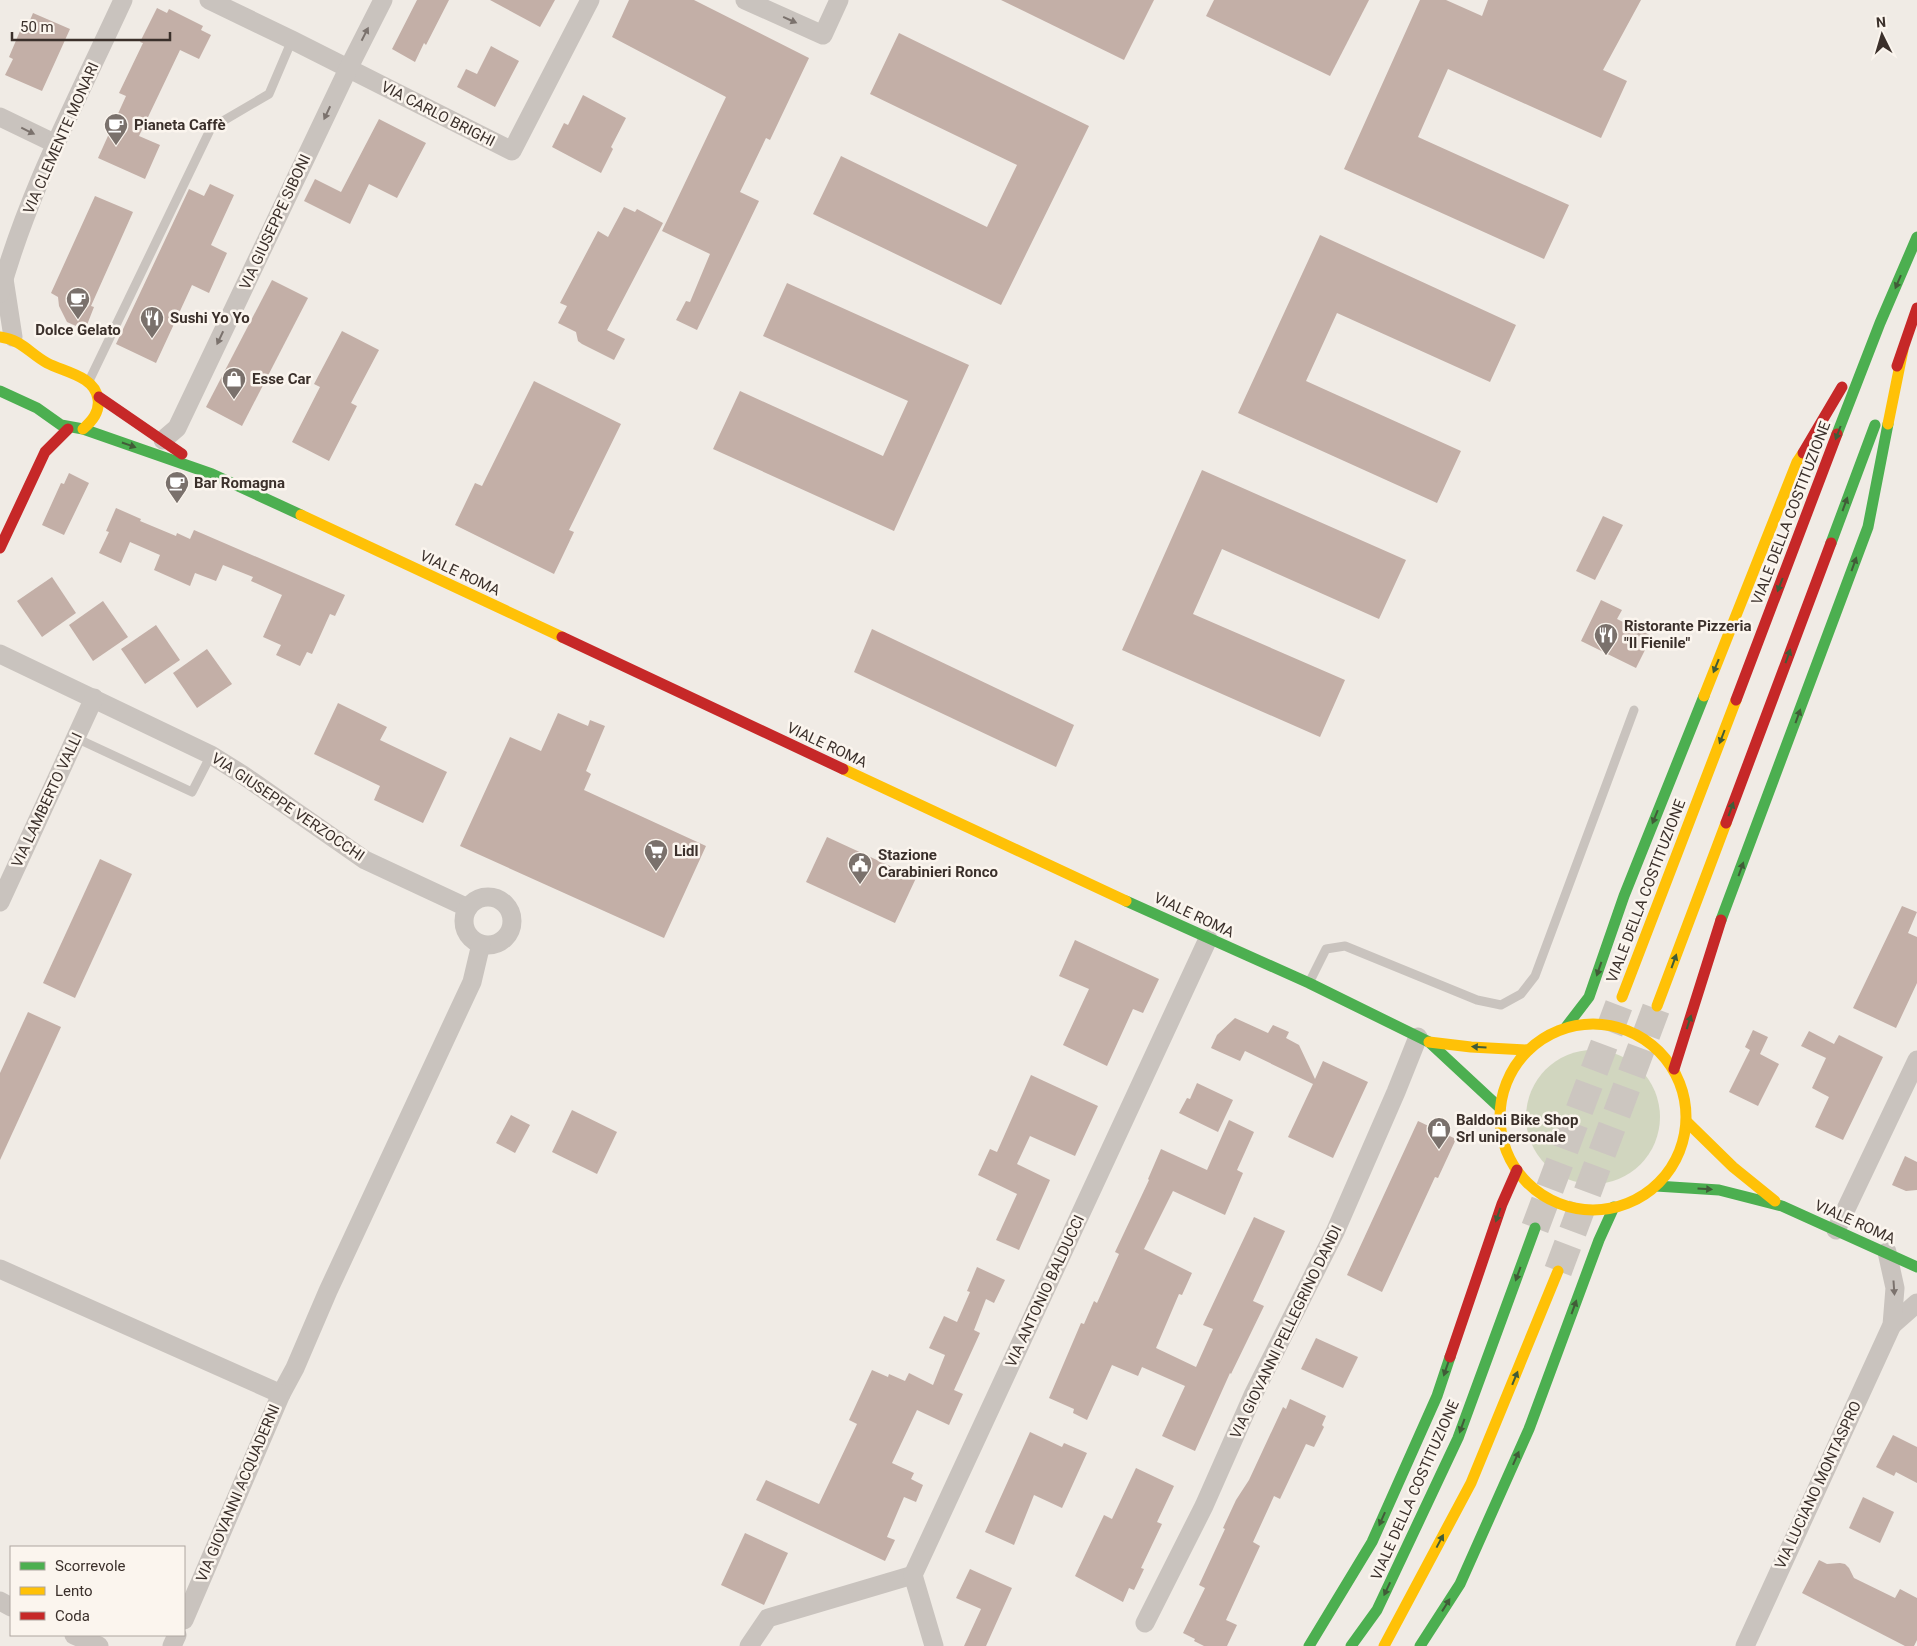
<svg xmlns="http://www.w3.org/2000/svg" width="1917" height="1646" font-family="Roboto,sans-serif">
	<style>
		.green { fill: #d1d6bf }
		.building { fill: #c3afa7 }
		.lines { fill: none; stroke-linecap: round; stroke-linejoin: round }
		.highway-tunnel { stroke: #ccc6c0; stroke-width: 28; stroke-dasharray: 28 14; stroke-linecap: butt }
		.lane { stroke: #c9c3be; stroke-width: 9 }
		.street { stroke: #c9c3be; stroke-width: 19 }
		.fast { stroke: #4caf50; stroke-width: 11 }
		.slow { stroke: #ffc107; stroke-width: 11 }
		.jam { stroke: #c62828; stroke-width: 11 }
		.oneway { fill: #7b726d }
		.oneway2 { fill: #415c38 }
		.labels { text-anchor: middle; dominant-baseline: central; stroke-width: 5; stroke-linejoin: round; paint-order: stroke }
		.street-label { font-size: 15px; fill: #3b302b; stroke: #fbf5ee }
		.poi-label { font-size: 15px; font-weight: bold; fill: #3b302b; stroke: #fbf5ee; text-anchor: start }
	</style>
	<rect width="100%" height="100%" fill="#f0ebe5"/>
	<circle class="green" cx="1593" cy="1117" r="67"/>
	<g class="building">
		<polygon points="417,0 449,0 426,45 424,43 415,62 392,49"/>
		<polygon points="490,0 555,0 540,27"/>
		<polygon points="629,0 694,0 809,58 770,140 766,138 740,192 759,201 697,330 676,320 686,301 690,302 710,254 662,231 726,97 612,37"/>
		<polygon points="1001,0 1154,0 1124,60"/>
		<polygon points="1214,0 1369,0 1330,76 1206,16"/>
		<polygon points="1420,0 1446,0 1482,16 1488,0 1641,0 1603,70 1627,81 1601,138 1448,69 1418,137 1569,205 1544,259 1344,169"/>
		<polygon points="157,8 167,13 169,9 203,26 201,30 211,35 199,59 180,50 139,136 160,145 145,179 98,158 126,96 119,93 143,43 140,42"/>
		<polygon points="33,13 70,29 42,91 5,75 13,59 9,57 23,24 28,25"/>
		<polygon points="899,33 1089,126 1001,305 813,214 841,156 987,227 1017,165 870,94"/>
		<polygon points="491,46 519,61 495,107 457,87 466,69 477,74"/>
		<polygon points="583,95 626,118 611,147 613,149 601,173 552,147 564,123 568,125"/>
		<polygon points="379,119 426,143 397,198 369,184 350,224 304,201 315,179 341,192"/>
		<polygon points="210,184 234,195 211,245 227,253 209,293 192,285 156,363 116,344 189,189 204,196"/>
		<polygon points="95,196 133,212 91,306 94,307 85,330 67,322 59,306 58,297 51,293"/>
		<polygon points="624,207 635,212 637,209 663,223 607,330 625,339 614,360 582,344 578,341 576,332 558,323 567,306 560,303 598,231 608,237"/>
		<polygon points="1320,235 1516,325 1490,382 1337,313 1306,381 1461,451 1437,503 1238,413"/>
		<polygon points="272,280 308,298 242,426 206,407"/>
		<polygon points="787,283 969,365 894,531 713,449 740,391 883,456 908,401 763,336"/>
		<polygon points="342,331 379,350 351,403 357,406 329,461 292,442 320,387 314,384"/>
		<polygon points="534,381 621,424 569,530 574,532 554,574 455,525 475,483 482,486"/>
		<polygon points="1202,470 1406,560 1379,619 1222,549 1193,614 1345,680 1320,737 1122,650"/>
		<polygon points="69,473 89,483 64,535 42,525 61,483 64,484"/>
		<polygon points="116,508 141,519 140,521 176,536 177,533 190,539 194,530 345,595 335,616 330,614 312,654 307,652 300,666 276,655 281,645 263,637 282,595 251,581 253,577 223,565 216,581 195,573 190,586 154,570 160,555 130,542 121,563 99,553 109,532 106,531"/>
		<polygon points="1603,516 1623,525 1595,580 1576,571"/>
		<polygon points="52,577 76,613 42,637 17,601"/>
		<polygon points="1601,600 1622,610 1617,619 1652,636 1636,668 1581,641"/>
		<polygon points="103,601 128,637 93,661 69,625"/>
		<polygon points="156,625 180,660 145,684 121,649"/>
		<polygon points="872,629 1074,725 1056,767 854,672"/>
		<polygon points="207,649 232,684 197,708 173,673"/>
		<polygon points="338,703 387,727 380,740 447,772 423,823 374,800 380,786 314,754"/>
		<polygon points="558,713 588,726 590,720 605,726 586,771 591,774 584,790 706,846 664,938 460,846 510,737 541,751"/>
		<polygon points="827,837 916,878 895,923 806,882"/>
		<polygon points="100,859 132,874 75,998 43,983"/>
		<polygon points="1902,906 1917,912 1908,933 1917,937 1917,983 1896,1028 1853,1008"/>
		<polygon points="1075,940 1159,979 1143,1013 1133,1009 1107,1066 1063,1045 1089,989 1059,976"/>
		<polygon points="28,1012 61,1027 0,1160 0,1073"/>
		<polygon points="1235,1018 1268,1033 1273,1025 1289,1032 1286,1038 1299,1045 1315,1079 1323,1061 1368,1082 1333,1158 1288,1137 1313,1084 1245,1051 1240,1061 1211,1048 1217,1035"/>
		<polygon points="1753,1030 1768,1037 1760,1054 1779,1064 1758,1106 1729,1092 1750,1050 1745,1047"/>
		<polygon points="1809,1031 1834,1044 1839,1035 1883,1057 1843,1140 1815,1127 1829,1097 1812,1088 1826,1058 1801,1046"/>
		<polygon points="1031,1075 1098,1106 1075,1156 1030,1136 1017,1164 1050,1180 1019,1250 996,1240 1017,1194 978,1175 990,1149 997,1152"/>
		<polygon points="1197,1083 1233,1100 1218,1132 1179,1113 1187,1098 1190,1099"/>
		<polygon points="572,1110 617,1132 597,1174 552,1152"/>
		<polygon points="511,1115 530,1125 515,1153 496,1143"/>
		<polygon points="1229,1120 1254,1132 1237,1170 1243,1173 1225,1215 1173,1191 1144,1249 1192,1273 1182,1295 1179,1294 1156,1348 1196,1367 1213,1329 1203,1325 1254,1217 1285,1231 1253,1301 1264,1306 1231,1374 1230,1373 1195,1451 1162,1436 1185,1386 1142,1367 1138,1376 1112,1365 1087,1420 1073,1413 1074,1409 1049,1398 1081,1323 1084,1324 1094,1301 1097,1303 1119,1254 1115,1252 1149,1180 1148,1179 1161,1149 1207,1170"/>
		<polygon points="1418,1121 1456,1139 1438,1178 1435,1177 1382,1292 1347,1275"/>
		<polygon points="1905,1156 1917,1162 1917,1190 1906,1191 1892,1185"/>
		<polygon points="977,1267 1005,1280 994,1303 986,1299 974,1330 980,1333 954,1390 963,1394 949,1425 917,1410 892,1463 914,1473 911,1479 923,1485 916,1502 904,1497 887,1537 895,1540 885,1561 756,1500 766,1480 819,1504 857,1424 849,1420 872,1370 888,1377 889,1374 905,1381 909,1373 933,1385 945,1355 929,1348 944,1316 957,1322 970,1292 967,1291"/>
		<polygon points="1316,1338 1358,1357 1343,1388 1301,1369"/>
		<polygon points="1290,1399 1326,1416 1322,1425 1324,1427 1314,1447 1306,1444 1280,1499 1274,1496 1253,1542 1260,1546 1226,1620 1237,1625 1227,1646 1204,1646 1194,1641 1195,1639 1183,1633 1205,1588 1199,1585 1225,1529 1223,1528 1236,1500 1249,1480 1283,1407 1286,1409"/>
		<polygon points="1030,1432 1062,1447 1064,1443 1087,1453 1062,1508 1034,1495 1014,1545 985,1532"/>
		<polygon points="1893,1435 1917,1447 1917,1483 1896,1472 1894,1476 1876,1467"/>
		<polygon points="1136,1468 1174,1486 1157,1522 1162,1524 1141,1568 1144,1569 1134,1590 1129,1588 1123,1602 1075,1576 1104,1515 1112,1519"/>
		<polygon points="1863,1497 1894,1512 1880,1543 1849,1528"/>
		<polygon points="745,1533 788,1553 764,1605 721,1585"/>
		<polygon points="1819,1560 1827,1564 1840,1563 1845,1564 1849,1568 1854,1578 1895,1598 1900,1589 1917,1598 1917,1640 1914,1646 1905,1646 1802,1593"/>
		<polygon points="970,1569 1012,1588 986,1646 964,1646 981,1609 956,1598"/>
	</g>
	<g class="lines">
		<g class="highway-tunnel">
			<polyline points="1535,1228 1622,997"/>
			<polyline points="1558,1271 1657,1006"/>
		</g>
		<g class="lane">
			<polyline points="89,381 211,128 269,94 292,40"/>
			<polyline points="76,738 192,792 211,755"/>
			<polyline points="1310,981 1326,949 1345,946 1477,1000 1501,1005 1521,994 1535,976 1634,710"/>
		</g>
		<g class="street">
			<polyline points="209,0 292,40 512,151 590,0"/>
			<polyline points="745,0 823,35 839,0"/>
			<polyline points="0,117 56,144"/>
			<polyline points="4,279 13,337"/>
			<path d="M0,293C28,191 79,96 123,0"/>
			<polyline points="163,440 177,428 348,69 383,0"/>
			<polyline points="0,654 211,755 243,775 365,860 468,908"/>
			<circle cx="488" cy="921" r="24"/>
			<polyline points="0,902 94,698"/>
			<polyline points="1836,1230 1917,1060"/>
			<polyline points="0,1269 281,1394 295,1368 328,1291 457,1014 472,982 481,944"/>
			<polyline points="1892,1325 1917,1303"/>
			<polyline points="0,1601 11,1607"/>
			<polyline points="184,1620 281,1394"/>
			<polyline points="1145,1623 1204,1506 1253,1395 1335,1232 1396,1092 1418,1037"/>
			<polyline points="74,1635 99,1646"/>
			<polyline points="172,1646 177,1635"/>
			<polyline points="749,1646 768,1618 913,1575"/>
			<polyline points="934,1646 913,1575 1208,939"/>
			<polyline points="1745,1646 1892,1325 1895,1288 1887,1252"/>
		</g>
		<g class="fast">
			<polyline points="0,391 37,408 61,425 83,429 212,474 301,515"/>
			<polyline points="1837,434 1880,323 1917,237"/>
			<polyline points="1831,543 1875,425"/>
			<polyline points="1126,901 1309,983 1429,1042 1500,1108"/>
			<polyline points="1721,920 1868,527 1888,424"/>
			<polyline points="1566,1027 1589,997 1624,896 1704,696"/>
			<polyline points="1656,1186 1719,1190 1782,1206 1917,1267"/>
			<polyline points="1309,1646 1372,1542 1437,1396 1450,1357"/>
			<polyline points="1351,1646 1377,1610 1458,1438 1535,1228"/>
			<polyline points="1420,1646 1460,1584 1529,1429 1599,1240 1614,1207"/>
		</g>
		<g class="slow">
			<path d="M0,337C22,340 29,353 47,363C64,372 95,376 98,399C100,412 92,421 83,429"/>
			<polyline points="1888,424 1903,350"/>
			<polyline points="301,515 562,637"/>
			<polyline points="1704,696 1797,462 1803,453"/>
			<polyline points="843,769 1126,901"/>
			<polyline points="1622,997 1736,700"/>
			<polyline points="1657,1006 1726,823"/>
			<circle cx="1593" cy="1117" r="93"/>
			<polyline points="1429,1042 1471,1047 1528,1050"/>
			<polyline points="1687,1122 1733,1167 1775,1201"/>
			<polyline points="1384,1646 1471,1483 1558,1271"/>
		</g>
		<g class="jam">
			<polyline points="1897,366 1917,308"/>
			<polyline points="99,397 182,454"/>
			<polyline points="1803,453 1842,387"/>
			<polyline points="0,548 45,452 68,429"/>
			<polyline points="562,637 843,769"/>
			<polyline points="1736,700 1837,434"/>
			<polyline points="1726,823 1831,543"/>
			<polyline points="1674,1069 1721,920"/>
			<polyline points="1450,1357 1502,1204 1517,1170"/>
		</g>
	</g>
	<defs><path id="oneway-solid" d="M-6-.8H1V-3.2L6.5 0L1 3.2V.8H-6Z" transform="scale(1.25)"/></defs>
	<g class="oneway">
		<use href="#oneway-solid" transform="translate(790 20) rotate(24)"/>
		<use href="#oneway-solid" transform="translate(365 34) rotate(-63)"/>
		<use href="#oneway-solid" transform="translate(327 113) rotate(115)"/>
		<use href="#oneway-solid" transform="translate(28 131) rotate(26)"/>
		<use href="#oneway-solid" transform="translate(220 338) rotate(115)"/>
		<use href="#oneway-solid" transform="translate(1894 1288) rotate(86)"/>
	</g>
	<g class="oneway2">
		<use href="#oneway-solid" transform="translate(1898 282) rotate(113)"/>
		<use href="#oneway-solid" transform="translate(1838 433) rotate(111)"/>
		<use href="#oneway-solid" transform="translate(129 445) rotate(19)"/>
		<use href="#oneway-solid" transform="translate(1845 504) rotate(-70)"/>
		<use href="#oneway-solid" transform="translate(1854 564) rotate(-70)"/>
		<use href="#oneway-solid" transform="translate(1780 585) rotate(111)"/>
		<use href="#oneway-solid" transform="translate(1788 656) rotate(-70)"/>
		<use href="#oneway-solid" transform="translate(1716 666) rotate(112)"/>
		<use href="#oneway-solid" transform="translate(1798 716) rotate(-70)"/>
		<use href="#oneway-solid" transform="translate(1722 737) rotate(111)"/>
		<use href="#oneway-solid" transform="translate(1731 809) rotate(-70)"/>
		<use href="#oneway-solid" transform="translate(1655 817) rotate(112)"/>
		<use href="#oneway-solid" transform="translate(1741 869) rotate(-70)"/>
		<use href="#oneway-solid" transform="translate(1674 961) rotate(-70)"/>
		<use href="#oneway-solid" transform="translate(1599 969) rotate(109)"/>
		<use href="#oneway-solid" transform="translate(1689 1022) rotate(-72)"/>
		<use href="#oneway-solid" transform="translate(1479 1047) rotate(-177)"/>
		<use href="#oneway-solid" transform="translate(1705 1189) rotate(4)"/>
		<use href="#oneway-solid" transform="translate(1498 1215) rotate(109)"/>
		<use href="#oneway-solid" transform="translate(1518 1274) rotate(110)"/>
		<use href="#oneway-solid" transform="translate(1574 1307) rotate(-70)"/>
		<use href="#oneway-solid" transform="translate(1446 1369) rotate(109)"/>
		<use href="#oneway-solid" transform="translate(1515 1378) rotate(-68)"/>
		<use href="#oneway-solid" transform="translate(1462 1426) rotate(110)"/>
		<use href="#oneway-solid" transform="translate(1516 1458) rotate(-66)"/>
		<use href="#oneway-solid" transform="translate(1382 1519) rotate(114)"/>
		<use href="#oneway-solid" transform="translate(1440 1541) rotate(-62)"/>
		<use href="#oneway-solid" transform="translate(1387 1589) rotate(115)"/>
		<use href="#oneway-solid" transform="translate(1446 1605) rotate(-58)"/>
	</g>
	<defs>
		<g id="cafe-pin" transform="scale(1.25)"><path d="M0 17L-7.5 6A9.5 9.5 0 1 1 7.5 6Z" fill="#7a716c" stroke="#fbf5ee"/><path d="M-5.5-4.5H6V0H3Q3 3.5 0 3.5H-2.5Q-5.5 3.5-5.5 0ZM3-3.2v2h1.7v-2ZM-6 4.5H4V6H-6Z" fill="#fff"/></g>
		<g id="restaurant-pin" transform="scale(1.25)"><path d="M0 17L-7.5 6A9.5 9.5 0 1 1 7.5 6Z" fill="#7a716c" stroke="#fbf5ee"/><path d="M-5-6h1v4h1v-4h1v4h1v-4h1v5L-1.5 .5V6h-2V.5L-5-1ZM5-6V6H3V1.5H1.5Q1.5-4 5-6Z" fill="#fff"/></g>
		<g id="shop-pin" transform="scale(1.25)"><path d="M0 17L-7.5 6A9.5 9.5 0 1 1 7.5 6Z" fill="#7a716c" stroke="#fbf5ee"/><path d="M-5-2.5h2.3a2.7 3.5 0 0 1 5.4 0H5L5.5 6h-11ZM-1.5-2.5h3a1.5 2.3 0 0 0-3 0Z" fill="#fff"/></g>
		<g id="supermarket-pin" transform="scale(1.25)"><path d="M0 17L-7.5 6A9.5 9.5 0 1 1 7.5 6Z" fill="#7a716c" stroke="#fbf5ee"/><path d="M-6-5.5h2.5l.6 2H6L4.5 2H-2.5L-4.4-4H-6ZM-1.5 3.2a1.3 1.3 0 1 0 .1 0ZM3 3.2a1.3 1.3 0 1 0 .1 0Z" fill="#fff"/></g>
		<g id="civic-pin" transform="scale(1.25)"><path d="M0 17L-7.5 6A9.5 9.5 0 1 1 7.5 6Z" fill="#7a716c" stroke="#fbf5ee"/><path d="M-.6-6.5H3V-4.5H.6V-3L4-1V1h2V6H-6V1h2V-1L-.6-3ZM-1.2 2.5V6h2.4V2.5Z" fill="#fff"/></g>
	</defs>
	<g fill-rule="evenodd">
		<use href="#cafe-pin" x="116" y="125"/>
		<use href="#cafe-pin" x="78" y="299"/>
		<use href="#restaurant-pin" x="152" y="318"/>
		<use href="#shop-pin" x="234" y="379"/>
		<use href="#cafe-pin" x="177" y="483"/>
		<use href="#restaurant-pin" x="1606" y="635"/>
		<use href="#supermarket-pin" x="656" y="851"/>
		<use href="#civic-pin" x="860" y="864"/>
		<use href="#shop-pin" x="1439" y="1129"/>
	</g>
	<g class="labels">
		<g class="street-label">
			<text transform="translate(438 114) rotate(27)">VIA CARLO BRIGHI</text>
			<text transform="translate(61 138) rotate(-66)">VIA CLEMENTE MONARI</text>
			<text transform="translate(275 222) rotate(-65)">VIA GIUSEPPE SIBONI</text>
			<text transform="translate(1791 513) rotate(-69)">VIALE DELLA COSTITUZIONE</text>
			<text transform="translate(460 573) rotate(25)">VIALE ROMA</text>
			<text transform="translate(827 745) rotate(25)">VIALE ROMA</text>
			<text transform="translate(47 800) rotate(-65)">VIA LAMBERTO VALLI</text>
			<text transform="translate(288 807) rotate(34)">VIA GIUSEPPE VERZOCCHI</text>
			<text transform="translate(1646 891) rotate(-69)">VIALE DELLA COSTITUZIONE</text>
			<text transform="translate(1194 915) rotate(25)">VIALE ROMA</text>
			<text transform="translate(1855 1222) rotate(24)">VIALE ROMA</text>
			<text transform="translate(1045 1291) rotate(-65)">VIA ANTONIO BALDUCCI</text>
			<text transform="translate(1286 1332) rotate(-64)">VIA GIOVANNI PELLEGRINO DANDI</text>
			<text transform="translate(1818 1485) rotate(-65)">VIA LUCIANO MONTASPRO</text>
			<text transform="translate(1415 1490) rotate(-66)">VIALE DELLA COSTITUZIONE</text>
			<text transform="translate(238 1493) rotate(-67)">VIA GIOVANNI ACQUADERNI</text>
		</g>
		<g class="poi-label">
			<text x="134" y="125">Pianeta Caffè</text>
			<text x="170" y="318">Sushi Yo Yo</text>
			<text x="78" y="330" text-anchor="middle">Dolce Gelato</text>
			<text x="252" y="379">Esse Car</text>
			<text x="194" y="483">Bar Romagna</text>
			<text x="1624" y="626">Ristorante Pizzeria<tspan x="1624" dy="17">"Il Fienile"</tspan></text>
			<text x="674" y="851">Lidl</text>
			<text x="878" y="855">Stazione<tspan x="878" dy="17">Carabinieri Ronco</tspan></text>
			<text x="1456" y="1120">Baldoni Bike Shop<tspan x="1456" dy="17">Srl unipersonale</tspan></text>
		</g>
	</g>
	<rect x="10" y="1546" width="175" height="90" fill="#fbf5ee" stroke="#aea6a0"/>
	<rect x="20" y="1562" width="25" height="8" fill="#4caf50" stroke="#aea6a0"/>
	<text x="55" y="1571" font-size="15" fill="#3b302b">Scorrevole</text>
	<rect x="20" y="1587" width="25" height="8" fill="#ffc107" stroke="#aea6a0"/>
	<text x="55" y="1596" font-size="15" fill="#3b302b">Lento</text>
	<rect x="20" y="1612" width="25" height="8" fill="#c62828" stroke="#aea6a0"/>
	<text x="55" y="1621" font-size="15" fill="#3b302b">Coda</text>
	<g transform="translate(1882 35) rotate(355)" stroke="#fbf5ee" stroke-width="4" paint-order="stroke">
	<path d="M0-4L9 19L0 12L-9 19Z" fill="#3b302b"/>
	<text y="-8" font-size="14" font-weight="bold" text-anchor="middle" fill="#3b302b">N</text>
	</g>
	<path d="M12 32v8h158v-8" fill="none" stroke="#3b302b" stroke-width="2.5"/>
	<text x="20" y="32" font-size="15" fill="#3b302b" stroke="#fbf5ee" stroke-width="4" paint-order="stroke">50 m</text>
</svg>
